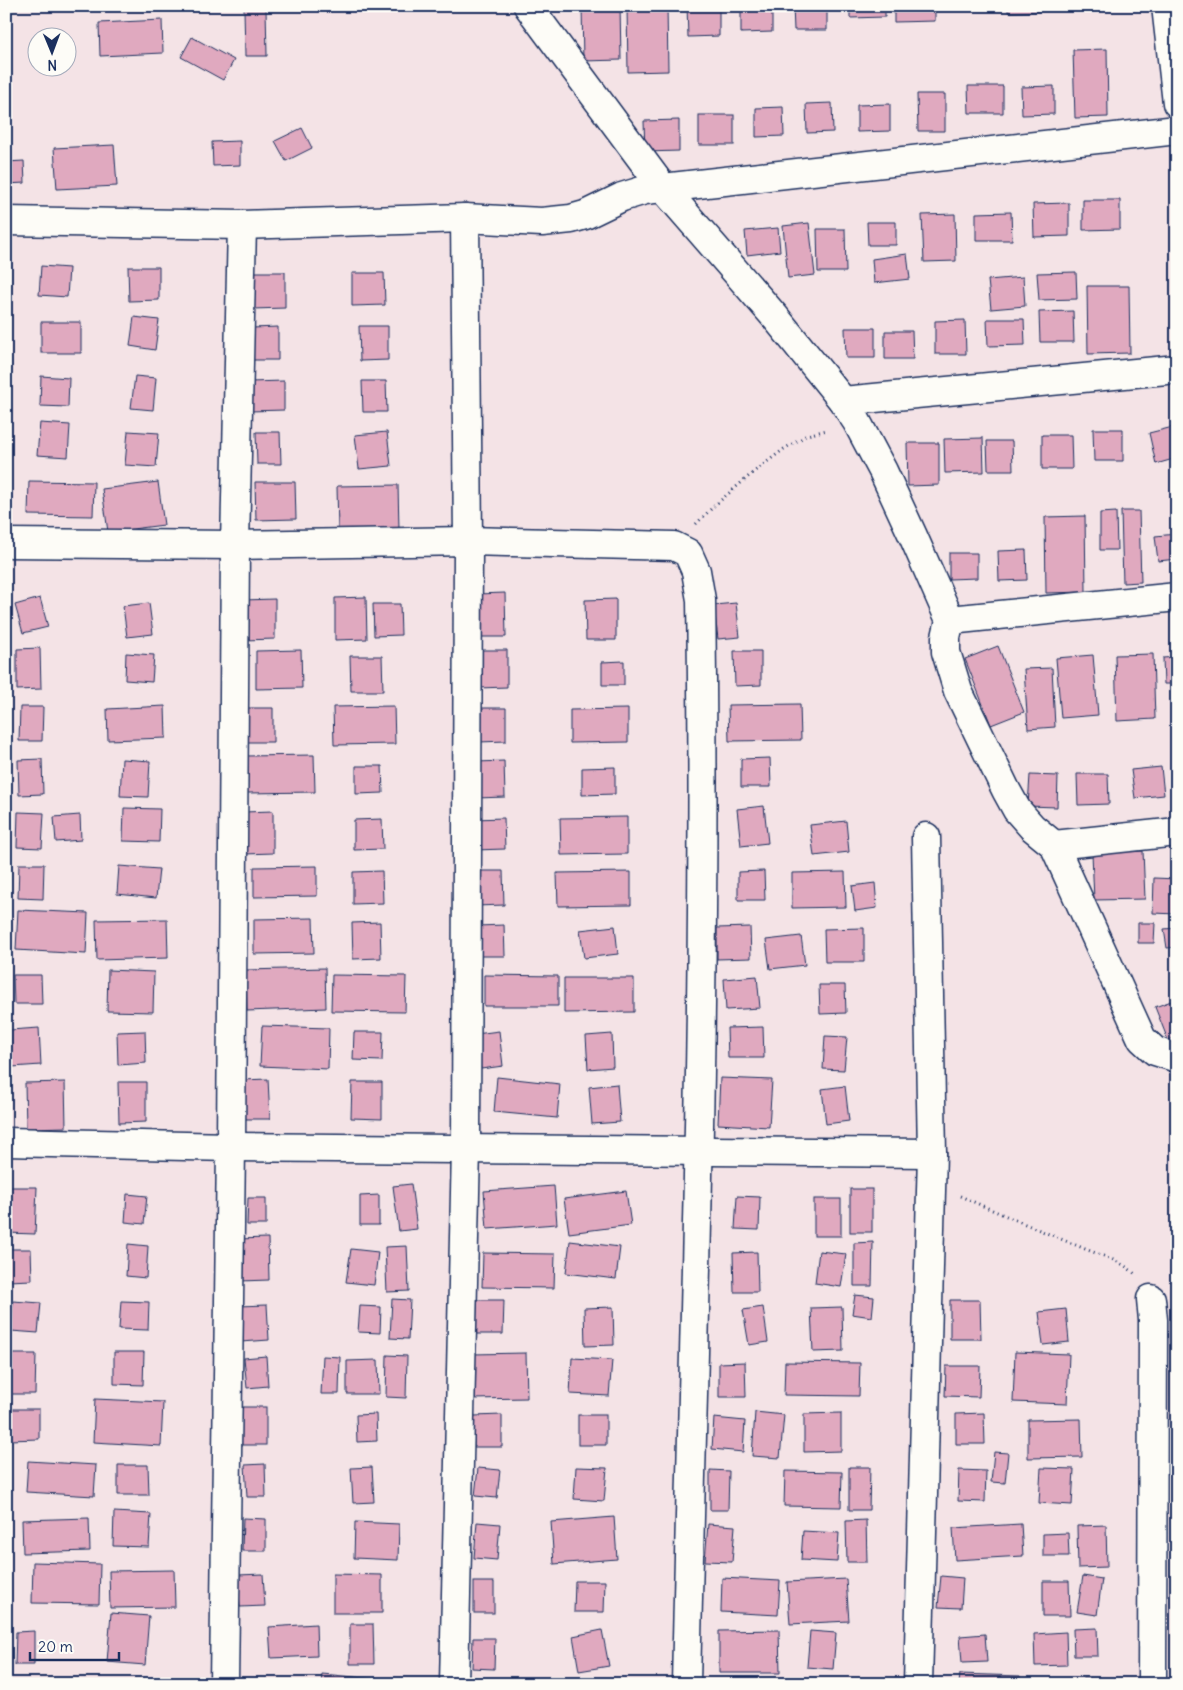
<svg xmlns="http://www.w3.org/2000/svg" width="1183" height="1690" font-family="Delius,sans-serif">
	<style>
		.building { fill: #e0a9bf; stroke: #1b2f5e }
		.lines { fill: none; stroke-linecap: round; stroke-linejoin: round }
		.minor-casing { stroke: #1b2f5e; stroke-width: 31 }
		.path { stroke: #1b2f5e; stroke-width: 3; stroke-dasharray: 1 4; stroke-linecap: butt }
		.minor { stroke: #fdfcf7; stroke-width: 28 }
	</style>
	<rect width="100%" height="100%" fill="#f4e3e6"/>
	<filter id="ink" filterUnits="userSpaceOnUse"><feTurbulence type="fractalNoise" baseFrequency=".02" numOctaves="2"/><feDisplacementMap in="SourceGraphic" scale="10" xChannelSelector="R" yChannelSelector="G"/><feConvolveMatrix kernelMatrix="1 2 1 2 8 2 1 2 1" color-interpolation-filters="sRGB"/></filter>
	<g filter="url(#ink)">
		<g class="building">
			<polygon points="582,6 620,6 621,60 583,61"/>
			<polygon points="627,6 667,6 668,71 628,72"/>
			<polygon points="687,6 719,6 719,36 688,37"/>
			<polygon points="741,6 772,6 772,32 741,33"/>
			<polygon points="793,6 827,6 827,30 794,30"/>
			<polygon points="850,6 885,6 885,17 850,18"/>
			<polygon points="894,6 935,6 935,21 894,22"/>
			<polygon points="1008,6 1046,6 1046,11 1008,12"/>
			<polygon points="244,9 266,9 267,56 245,56"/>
			<polygon points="162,20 163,53 100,56 99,23"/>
			<polygon points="192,37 234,60 223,80 181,57"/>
			<polygon points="1107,49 1108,117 1075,118 1073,50"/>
			<polygon points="968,86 1003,86 1003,113 969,113"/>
			<polygon points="1054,86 1054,114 1022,115 1021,87"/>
			<polygon points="917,94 945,94 945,131 918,131"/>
			<polygon points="832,103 833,132 807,133 806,104"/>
			<polygon points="890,104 890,131 857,132 857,105"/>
			<polygon points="783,107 784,136 756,137 756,108"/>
			<rect x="699" y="115" width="35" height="30"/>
			<polygon points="679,120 679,151 645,152 644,121"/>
			<polygon points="302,128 312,148 286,161 275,141"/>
			<polygon points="240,141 240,165 213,166 212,142"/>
			<polygon points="114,145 117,186 57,189 54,148"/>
			<polygon points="24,161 25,183 6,184 6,162"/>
			<polygon points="1083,200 1120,200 1120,229 1083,230"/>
			<polygon points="1069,203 1069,236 1034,237 1033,204"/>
			<polygon points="1011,212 1012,240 976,240 976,213"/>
			<polygon points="955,214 956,261 924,262 922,215"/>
			<polygon points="867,222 896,222 896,245 868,245"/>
			<polygon points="809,223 815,275 788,278 783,226"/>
			<polygon points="778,228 780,251 747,255 745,231"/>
			<polygon points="817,229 845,229 846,272 818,272"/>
			<polygon points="907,254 910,279 874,283 872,259"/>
			<polygon points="41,266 69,268 67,297 39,295"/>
			<polygon points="128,267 159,267 159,300 129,301"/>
			<polygon points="251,272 285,272 285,308 252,309"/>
			<polygon points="1076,272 1077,299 1039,300 1037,273"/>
			<polygon points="352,273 384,273 385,305 352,306"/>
			<polygon points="1023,277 1025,306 991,309 988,280"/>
			<polygon points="1087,286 1129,286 1130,353 1088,354"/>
			<polygon points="1073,311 1074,342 1040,342 1039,312"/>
			<polygon points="134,317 159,320 155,350 130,346"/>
			<polygon points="987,319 1024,319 1025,345 988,346"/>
			<polygon points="965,320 966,354 935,354 935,321"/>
			<rect x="41" y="322" width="40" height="31"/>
			<polygon points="359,326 388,326 388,360 360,361"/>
			<polygon points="278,327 278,360 252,360 252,328"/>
			<polygon points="845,328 875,328 875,358 846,358"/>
			<polygon points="885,331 912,331 913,359 885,359"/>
			<polygon points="41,376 69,378 68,407 40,406"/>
			<polygon points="135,376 156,378 153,410 131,408"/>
			<polygon points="284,381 284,410 250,411 250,382"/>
			<polygon points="362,381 386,381 387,412 363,412"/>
			<polygon points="40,423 70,425 68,457 37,455"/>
			<polygon points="1177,426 1177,458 1156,464 1149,433"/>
			<polygon points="1093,429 1123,429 1123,461 1094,461"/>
			<polygon points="128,431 159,433 156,467 125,465"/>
			<polygon points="256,432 280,432 281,464 257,464"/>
			<polygon points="387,432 391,466 359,469 355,435"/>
			<polygon points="1042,435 1071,435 1072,469 1042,469"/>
			<polygon points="983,438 984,472 945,473 944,439"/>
			<polygon points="987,441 1012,441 1013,470 988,470"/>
			<polygon points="907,443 939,443 939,485 908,486"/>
			<polygon points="29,481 94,482 93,516 28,515"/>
			<polygon points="158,482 164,525 108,532 102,489"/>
			<polygon points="255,482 295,482 296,519 256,520"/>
			<polygon points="398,485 399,530 338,531 337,486"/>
			<polygon points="1121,511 1139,511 1141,582 1123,583"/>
			<polygon points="1116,512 1117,550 1100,550 1100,513"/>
			<polygon points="1085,516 1086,592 1046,593 1045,517"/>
			<polygon points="1177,534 1177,559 1158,561 1155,536"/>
			<polygon points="1026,550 1027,580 999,581 998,551"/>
			<polygon points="949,553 977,553 977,578 949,579"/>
			<polygon points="505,593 506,637 478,637 477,594"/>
			<polygon points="366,597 367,639 335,640 335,598"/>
			<polygon points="40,598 48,627 23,633 15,605"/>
			<polygon points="275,599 275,639 244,640 243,600"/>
			<polygon points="616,599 616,640 586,640 585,600"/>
			<polygon points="149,603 153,634 127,637 123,606"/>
			<polygon points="736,603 740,637 718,639 714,605"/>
			<polygon points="373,604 400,604 401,635 374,636"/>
			<polygon points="998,646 1024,712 991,725 965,659"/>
			<polygon points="40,648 41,689 17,690 17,649"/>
			<polygon points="301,650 302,688 256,689 256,651"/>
			<polygon points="479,650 507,650 507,687 479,688"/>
			<polygon points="734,651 761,651 761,685 735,686"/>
			<polygon points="126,653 154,655 152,682 125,680"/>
			<polygon points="1153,654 1155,719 1117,721 1115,655"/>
			<polygon points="1093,655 1098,715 1061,718 1056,658"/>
			<polygon points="350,656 382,656 383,691 351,691"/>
			<polygon points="1177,657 1177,684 1164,684 1163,658"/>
			<polygon points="624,661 624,685 602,685 602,662"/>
			<polygon points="1052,668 1055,727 1028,729 1024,669"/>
			<polygon points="800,704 801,740 729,741 728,705"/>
			<polygon points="165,706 166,738 108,740 107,709"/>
			<polygon points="394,706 395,744 334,745 333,707"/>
			<polygon points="20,707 43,707 42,741 19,741"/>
			<polygon points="245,708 273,708 273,742 246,742"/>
			<polygon points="479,708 506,708 506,741 479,742"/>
			<polygon points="628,709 628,742 570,743 570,710"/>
			<polygon points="314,755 315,792 247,793 246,756"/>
			<polygon points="770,758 771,787 741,787 741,759"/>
			<polygon points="42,759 43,794 19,795 18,760"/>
			<polygon points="122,759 150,761 148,797 120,796"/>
			<polygon points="504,761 505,797 477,798 477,762"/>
			<polygon points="356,766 382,766 383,793 356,794"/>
			<polygon points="615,767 615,794 582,795 582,768"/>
			<polygon points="1161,767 1164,795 1135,798 1131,770"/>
			<polygon points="1077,774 1108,774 1109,804 1078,805"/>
			<polygon points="1030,775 1058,776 1057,807 1028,806"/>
			<polygon points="764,806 768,843 741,846 737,809"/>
			<polygon points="124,808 160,809 159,842 123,841"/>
			<polygon points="273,811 273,853 245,854 244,812"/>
			<polygon points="18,812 44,813 42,848 17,847"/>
			<polygon points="80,815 81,840 56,842 54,817"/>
			<polygon points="627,817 627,854 561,855 560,818"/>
			<polygon points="504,818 505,849 475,850 474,819"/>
			<polygon points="382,819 383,849 354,850 354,820"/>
			<polygon points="846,821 849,852 814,856 810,825"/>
			<polygon points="1143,851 1145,899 1094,900 1092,853"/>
			<polygon points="19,864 44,864 43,899 18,898"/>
			<polygon points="119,866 159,869 156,898 117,894"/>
			<polygon points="317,866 317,896 254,897 254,867"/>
			<polygon points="382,871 383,903 353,904 353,872"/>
			<polygon points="476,871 503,871 504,905 476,906"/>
			<polygon points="764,871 765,900 738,900 738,872"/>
			<polygon points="631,872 631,905 558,906 557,873"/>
			<polygon points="845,872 846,907 792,908 792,873"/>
			<polygon points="1154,878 1177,879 1177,914 1153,913"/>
			<polygon points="875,883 877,908 855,911 852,886"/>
			<polygon points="18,910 88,913 86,954 16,950"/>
			<polygon points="313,918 314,953 254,954 254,919"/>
			<polygon points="167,919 168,958 97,960 96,920"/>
			<polygon points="380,922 381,958 353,959 352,923"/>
			<polygon points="1138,923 1155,923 1154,943 1138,943"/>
			<polygon points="504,925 505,956 479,956 478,926"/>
			<polygon points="615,926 618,954 584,958 580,930"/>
			<polygon points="750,927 751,958 717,959 717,928"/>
			<polygon points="864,928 864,962 825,962 824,929"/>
			<polygon points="1177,928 1177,947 1167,948 1164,929"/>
			<polygon points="801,936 805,965 770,969 766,940"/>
			<polygon points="325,968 326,1008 247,1011 246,970"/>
			<polygon points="108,970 154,972 153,1012 107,1011"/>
			<polygon points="13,975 41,975 42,1004 14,1004"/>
			<polygon points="332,975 406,976 405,1012 331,1011"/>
			<polygon points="484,975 558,976 558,1006 484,1006"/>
			<polygon points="757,976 760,1008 726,1010 724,979"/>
			<polygon points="564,978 634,978 634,1012 564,1013"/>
			<polygon points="819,985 845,985 846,1013 820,1014"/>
			<polygon points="1174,1000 1177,1007 1177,1037 1168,1040 1155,1007"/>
			<polygon points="262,1026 329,1028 328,1069 260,1066"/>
			<polygon points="763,1027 764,1058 728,1058 727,1028"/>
			<polygon points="39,1028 41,1065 12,1067 10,1030"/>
			<polygon points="145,1031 146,1063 118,1065 117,1032"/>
			<polygon points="499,1031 503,1066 481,1069 476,1034"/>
			<polygon points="354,1032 383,1032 382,1061 353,1060"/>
			<polygon points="612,1034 613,1067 588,1069 586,1036"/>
			<polygon points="825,1036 847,1037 844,1070 823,1069"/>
			<polygon points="497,1077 560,1084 557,1118 494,1112"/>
			<polygon points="720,1078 772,1080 769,1127 718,1124"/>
			<polygon points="268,1079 270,1119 245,1119 243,1080"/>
			<polygon points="65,1082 66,1127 26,1128 25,1083"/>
			<polygon points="118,1082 146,1082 146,1122 119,1123"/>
			<polygon points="352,1082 382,1082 382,1119 351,1118"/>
			<polygon points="617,1084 620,1122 592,1124 589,1087"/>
			<polygon points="845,1086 849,1121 826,1124 822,1089"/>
			<polygon points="411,1184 417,1229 399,1231 393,1186"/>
			<polygon points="554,1186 557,1224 487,1229 484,1191"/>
			<polygon points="9,1187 37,1187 35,1234 7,1233"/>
			<rect x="850" y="1189" width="22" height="43"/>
			<polygon points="626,1191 631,1225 569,1233 564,1199"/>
			<polygon points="127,1194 147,1196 144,1224 125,1222"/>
			<polygon points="379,1195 379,1225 360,1225 360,1196"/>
			<polygon points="737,1196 760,1197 759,1230 735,1229"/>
			<polygon points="248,1198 266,1198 266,1225 247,1225"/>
			<rect x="814" y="1199" width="27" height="37"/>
			<polygon points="268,1238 269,1280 240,1281 238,1239"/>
			<polygon points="570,1241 620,1247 616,1279 566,1273"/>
			<polygon points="873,1242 872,1286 854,1286 854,1243"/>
			<polygon points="128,1244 148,1246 146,1278 126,1276"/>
			<polygon points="407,1246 409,1291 387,1292 385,1247"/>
			<polygon points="8,1249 31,1249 32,1280 8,1281"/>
			<polygon points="351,1249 378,1252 374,1285 346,1282"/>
			<polygon points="819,1251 846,1254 841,1287 815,1283"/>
			<polygon points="757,1252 758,1292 734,1292 733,1253"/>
			<polygon points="483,1253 555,1254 554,1288 482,1287"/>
			<polygon points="855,1295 874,1297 872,1317 852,1314"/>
			<polygon points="392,1299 410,1300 408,1339 390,1338"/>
			<polygon points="477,1300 504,1300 503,1334 476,1334"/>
			<polygon points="950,1300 980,1300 981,1339 950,1339"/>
			<polygon points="13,1301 41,1303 38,1333 11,1331"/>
			<polygon points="121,1301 149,1302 148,1330 119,1329"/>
			<polygon points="267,1305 269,1340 241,1342 239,1306"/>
			<polygon points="360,1306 381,1307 380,1333 358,1332"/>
			<polygon points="613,1307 614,1345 585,1346 584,1308"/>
			<polygon points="763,1307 768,1342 749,1345 743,1310"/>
			<polygon points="842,1307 843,1351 813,1352 811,1308"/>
			<polygon points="1066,1309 1069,1342 1043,1345 1039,1312"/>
			<polygon points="114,1352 144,1352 143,1385 114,1384"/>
			<polygon points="1015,1352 1069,1354 1067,1404 1013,1402"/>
			<polygon points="526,1353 527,1398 473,1399 473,1354"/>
			<polygon points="12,1354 36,1354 35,1394 11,1394"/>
			<polygon points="387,1355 407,1356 406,1398 386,1397"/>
			<polygon points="266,1356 268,1386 247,1388 244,1358"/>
			<polygon points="323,1356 340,1357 339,1394 321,1394"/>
			<polygon points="572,1358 612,1360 609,1396 570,1394"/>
			<polygon points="378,1360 379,1394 347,1394 347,1361"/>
			<polygon points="745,1362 746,1397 719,1397 719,1363"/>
			<polygon points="785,1362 860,1363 859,1396 784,1395"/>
			<polygon points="946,1366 980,1366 979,1397 945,1396"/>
			<polygon points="95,1399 163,1402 161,1446 93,1442"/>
			<rect x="241" y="1407" width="25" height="38"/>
			<polygon points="9,1409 39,1409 39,1439 9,1440"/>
			<polygon points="755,1412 784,1415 780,1458 752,1456"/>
			<polygon points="841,1413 841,1451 804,1452 804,1414"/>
			<polygon points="984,1413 985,1444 956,1444 956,1414"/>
			<polygon points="376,1414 377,1441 357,1442 356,1415"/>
			<polygon points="502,1415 502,1447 474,1447 474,1416"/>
			<rect x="578" y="1415" width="28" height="30"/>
			<polygon points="714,1418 745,1421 743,1452 712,1449"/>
			<polygon points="1081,1419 1082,1457 1028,1458 1028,1420"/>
			<polygon points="994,1452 1008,1453 1005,1483 991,1482"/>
			<polygon points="28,1461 96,1465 94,1496 26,1492"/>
			<polygon points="265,1464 266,1497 247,1497 245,1465"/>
			<polygon points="118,1465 148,1465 149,1495 118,1495"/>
			<polygon points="372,1467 374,1502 353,1503 351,1468"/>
			<polygon points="576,1467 607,1468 604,1501 574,1499"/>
			<polygon points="849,1467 870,1467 869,1510 849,1510"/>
			<polygon points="478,1468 500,1470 497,1498 475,1496"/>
			<polygon points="1041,1468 1074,1469 1072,1505 1039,1503"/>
			<polygon points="710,1470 729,1471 728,1510 710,1510"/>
			<polygon points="959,1470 986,1471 985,1502 958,1501"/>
			<polygon points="785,1471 842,1472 841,1507 784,1506"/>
			<polygon points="114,1512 151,1514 149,1547 113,1546"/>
			<polygon points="614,1517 617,1559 554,1564 551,1522"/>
			<polygon points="89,1518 90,1551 23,1553 22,1520"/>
			<polygon points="243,1518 266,1519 266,1551 242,1551"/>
			<polygon points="866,1520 867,1562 847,1562 846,1521"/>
			<polygon points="355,1522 399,1524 398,1560 354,1558"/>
			<polygon points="477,1522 500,1524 497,1560 474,1558"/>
			<polygon points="708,1524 735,1526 732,1562 705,1561"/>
			<polygon points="1021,1524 1023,1556 955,1560 953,1528"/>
			<polygon points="1106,1525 1107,1567 1078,1568 1077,1526"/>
			<polygon points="803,1531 839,1533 837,1562 801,1560"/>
			<polygon points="1068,1533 1069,1556 1043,1556 1043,1534"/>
			<polygon points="33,1562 100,1564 99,1604 32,1603"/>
			<polygon points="174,1570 175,1607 110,1608 109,1571"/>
			<polygon points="263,1574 265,1606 240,1607 238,1575"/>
			<polygon points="333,1574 382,1575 382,1613 333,1613"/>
			<polygon points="941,1576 963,1578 961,1608 938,1607"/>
			<polygon points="1083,1576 1102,1579 1097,1615 1077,1612"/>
			<polygon points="722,1578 780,1581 778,1615 721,1612"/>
			<polygon points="846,1579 849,1621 790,1624 787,1582"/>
			<polygon points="575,1581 605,1581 604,1612 574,1612"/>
			<polygon points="1043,1581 1069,1581 1070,1616 1043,1616"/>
			<rect x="474" y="1582" width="20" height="31"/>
			<polygon points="111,1613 149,1616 145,1665 107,1662"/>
			<polygon points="316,1624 317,1656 271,1658 269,1627"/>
			<polygon points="350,1624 373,1624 374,1664 350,1664"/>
			<polygon points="1097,1628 1098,1656 1074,1656 1073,1629"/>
			<polygon points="602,1630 609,1666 579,1671 573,1636"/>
			<polygon points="779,1630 780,1673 719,1673 719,1631"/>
			<polygon points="34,1631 34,1665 15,1665 16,1632"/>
			<polygon points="810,1631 836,1633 833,1669 807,1667"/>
			<polygon points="1066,1632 1067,1665 1035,1666 1034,1634"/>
			<polygon points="985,1634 987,1662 962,1663 960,1636"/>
			<polygon points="473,1638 495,1638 494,1669 472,1668"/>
			<polygon points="322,1674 387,1680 387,1684 321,1684"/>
			<polygon points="960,1674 1020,1676 1020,1684 959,1684"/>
			<polygon points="1083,1678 1098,1679 1098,1684 1083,1684"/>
		</g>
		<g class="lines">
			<g class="minor-casing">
				<g id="minor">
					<polyline points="528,6 663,188 776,318 843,401 857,422 883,471 913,536 950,620 946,637 946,652 958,691 1006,790 1017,810 1032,827 1054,845 1142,1039 1155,1051 1177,1058"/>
					<polyline points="1166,6 1177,103"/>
					<polyline points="6,221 242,225 465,218 542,222 571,219 585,215 622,197 645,190 1177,130"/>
					<polyline points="843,401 1177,369"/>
					<path d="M6,543L235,545L468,541L674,546L688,553L696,571L701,600C707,961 694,1323 686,1684"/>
					<polyline points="950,620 1177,597"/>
					<polyline points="1054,845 1177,832"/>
					<polyline points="6,1142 231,1147 932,1153"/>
					<polyline points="1151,1299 1153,1320 1152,1684"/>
					<polyline points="224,1684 231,1147 235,545 242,225"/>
					<polyline points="454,1684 466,1148 468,541 465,218"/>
					<polyline points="918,1684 932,1153 926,837"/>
				</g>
			</g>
			<g class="path">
				<polyline points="696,524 715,505 755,471 784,449 807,435 827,430"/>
				<path d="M960,1196C999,1213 1039,1230 1078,1246C1098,1255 1120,1259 1136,1275"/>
			</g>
			<use href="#minor" class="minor"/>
		</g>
	</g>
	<rect width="1183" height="1690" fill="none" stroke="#fdfcf7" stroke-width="25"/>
	<rect x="12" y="12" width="1158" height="1665" fill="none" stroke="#1b2f5e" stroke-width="2" filter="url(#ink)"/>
	<g transform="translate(52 52) rotate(179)"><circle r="24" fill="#fdfcf7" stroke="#a3aaba"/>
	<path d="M0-4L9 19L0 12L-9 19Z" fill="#1b2f5e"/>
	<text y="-8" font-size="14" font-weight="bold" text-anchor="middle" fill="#1b2f5e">N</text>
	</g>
	<path d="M30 1652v8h89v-8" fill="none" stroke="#1b2f5e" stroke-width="2.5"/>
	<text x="38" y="1652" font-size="15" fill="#1b2f5e" stroke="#fdfcf7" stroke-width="4" paint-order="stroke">20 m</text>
</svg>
